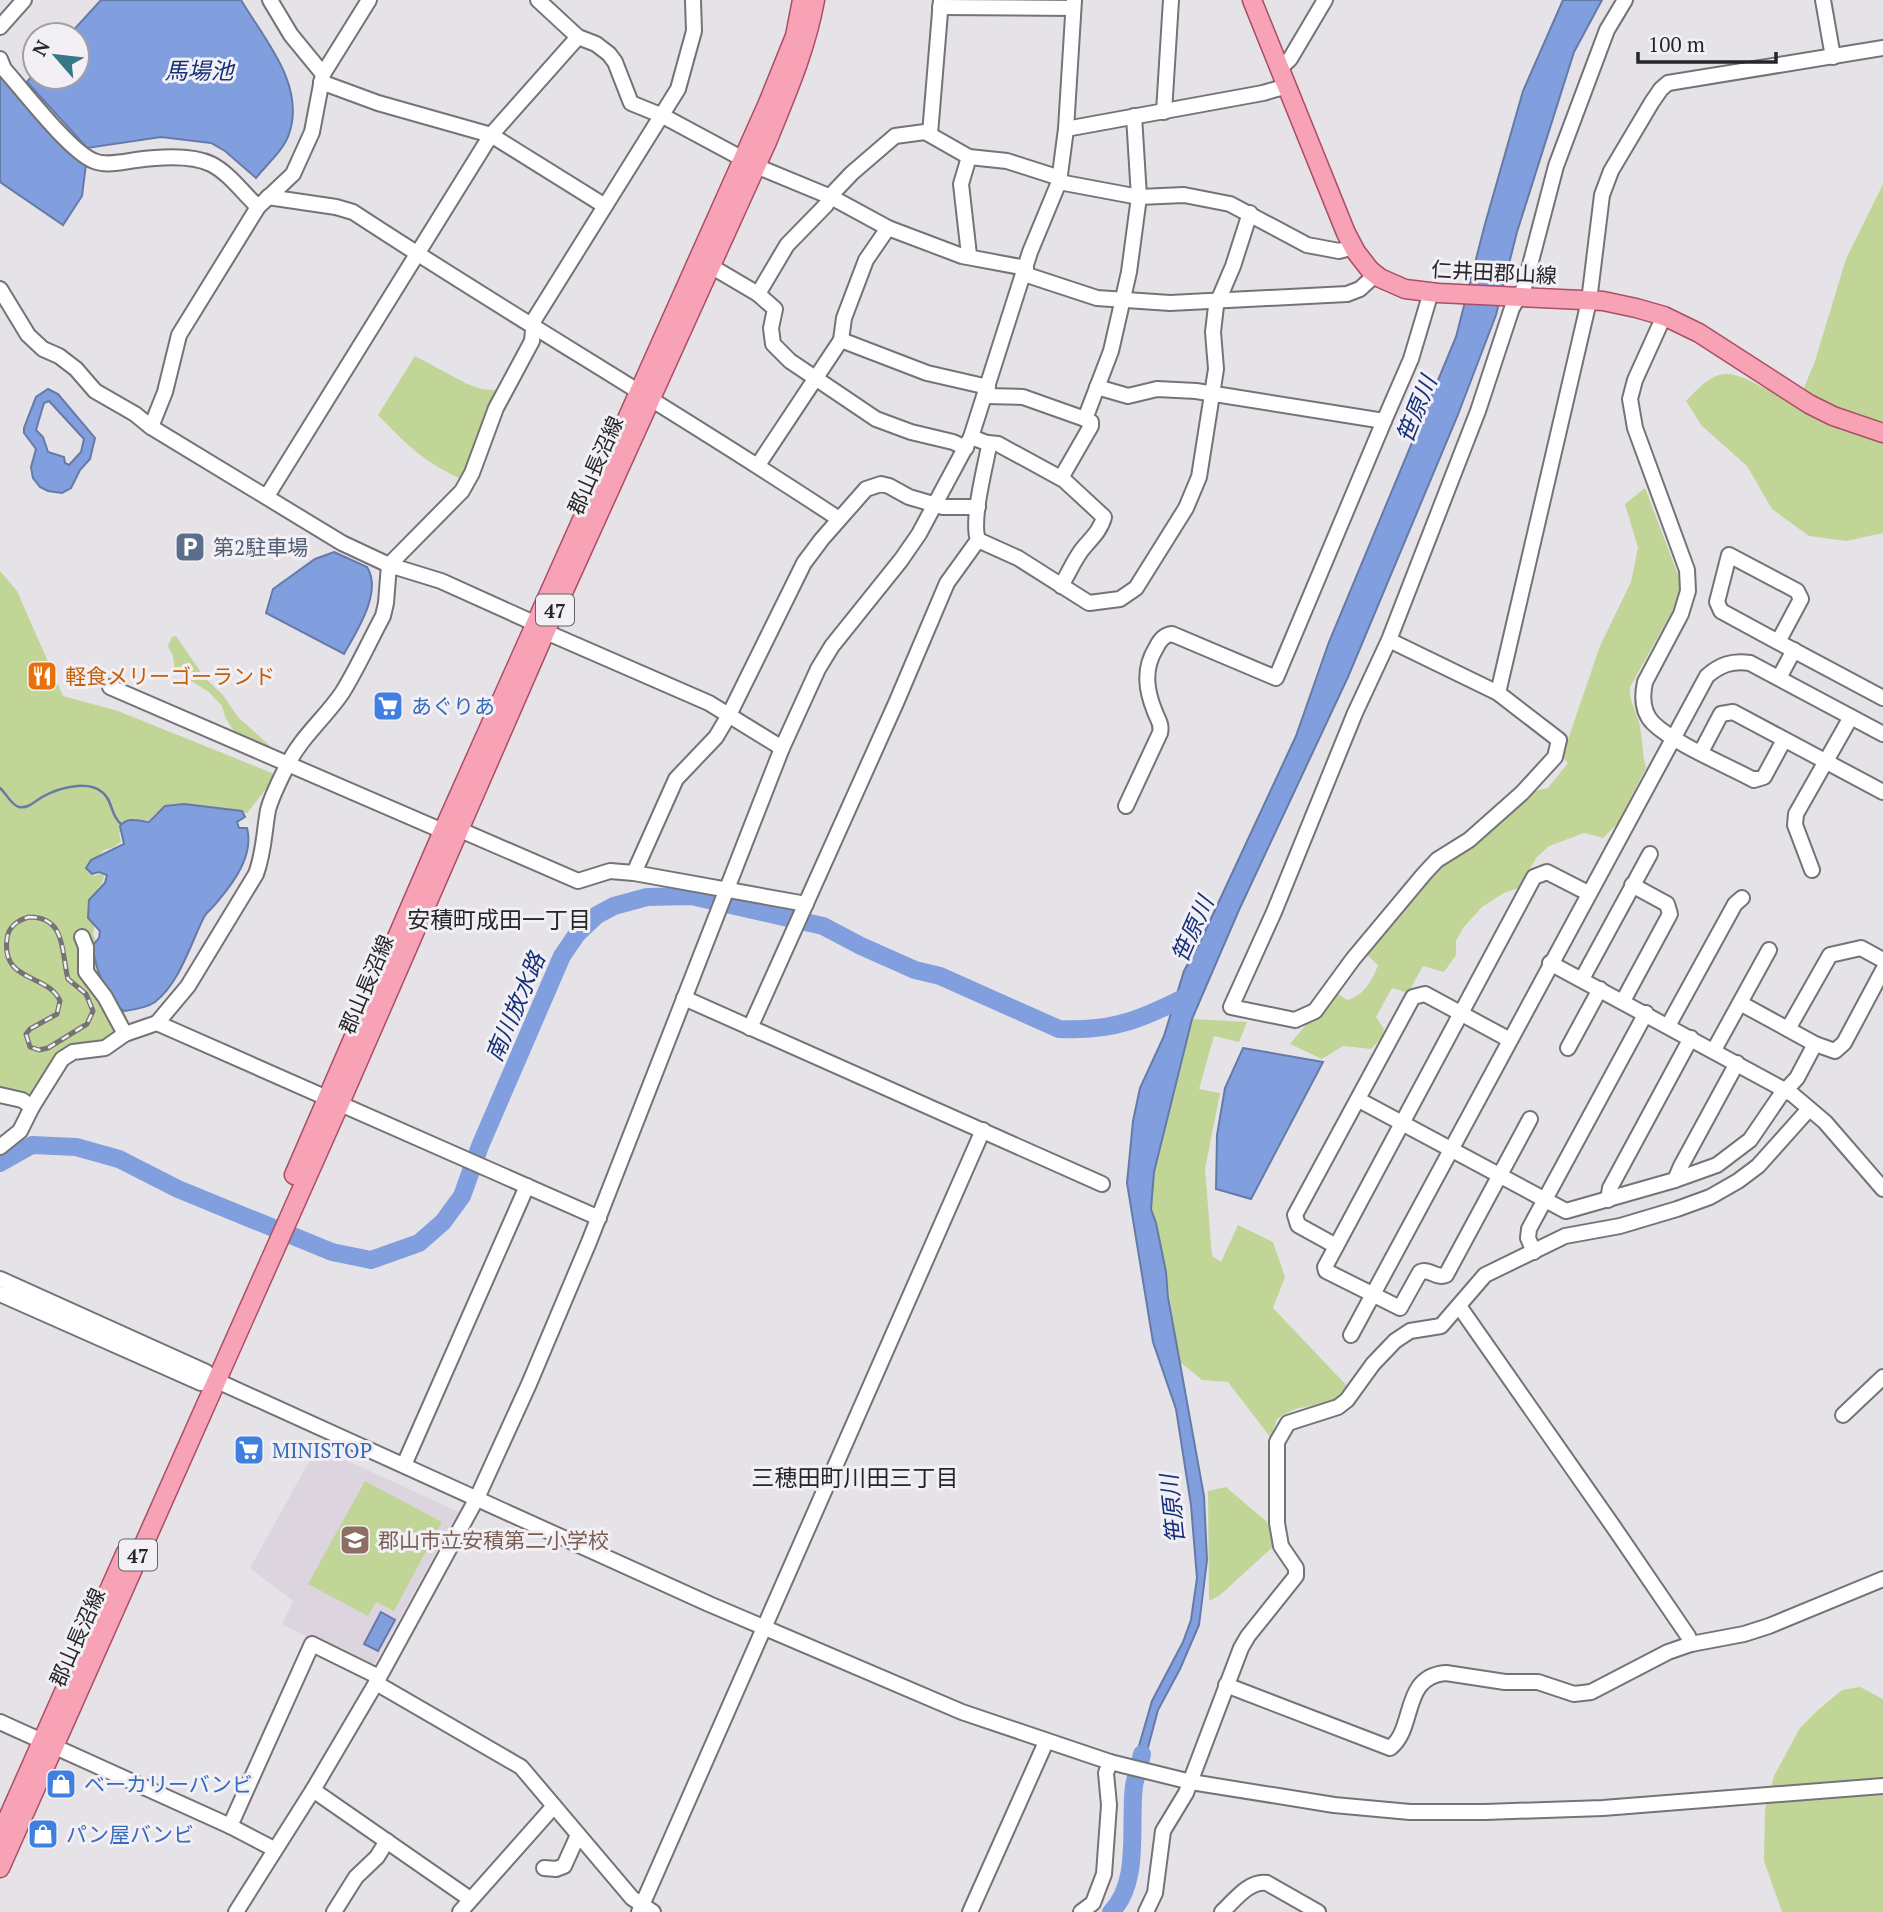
<svg xmlns="http://www.w3.org/2000/svg" width="1883" height="1912" font-family="'PT Serif','Noto Sans JP',serif">
	<style>
		.built { fill: #dcd5e0 }
		.green { fill: #c0d596 }
		.water { fill: #819fdf; stroke: #667aa8; stroke-width: 2; fill-rule: evenodd }
		.lines { fill: none; stroke-linecap: round; stroke-linejoin: round }
		.stream { stroke: #667aa8; stroke-width: 2.5 }
		.river { stroke: #819fdf; stroke-width: 18 }
		.minor-casing { stroke: #757377; stroke-width: 18 }
		.major-casing { stroke: #ab4e65; stroke-width: 21 }
		.minor { stroke: #fff; stroke-width: 14 }
		.major { stroke: #f8a2b6; stroke-width: 18 }
		.rail-casing { stroke: #757376; stroke-width: 5 }
		.rail { stroke: #f3f0f5; stroke-width: 2.5; stroke-dasharray: 8; stroke-linecap: butt }
		.labels { text-anchor: middle; dominant-baseline: central; stroke-width: 6; stroke-linejoin: round; paint-order: stroke }
		.shield { fill: #f3f0f5; stroke: #646265; stroke-width: 2 }
		.shield-label { font-size: 19px; font-weight: bold; fill: #262527 }
		.street-label { font-size: 21px; fill: #262527; stroke: #f3f0f5 }
		.service-label { font-size: 21px; fill: #4e5e75; stroke: #f3f0f5; text-anchor: start }
		.food-label { font-size: 21px; fill: #c56008; stroke: #f3f0f5; text-anchor: start }
		.shop-label { font-size: 21px; fill: #366cbe; stroke: #f3f0f5; text-anchor: start }
		.education-label { font-size: 21px; fill: #785e54; stroke: #f3f0f5; text-anchor: start }
		.water-label { font-size: 23px; font-style: italic; fill: #15307a; stroke: #f3f0f5 }
		.neighbourhood-label { font-size: 23px; fill: #262527; stroke: #f3f0f5 }
	</style>
	<rect width="100%" height="100%" fill="#e6e3e8"/>
	<polygon class="built" points="317,1447 459,1512 371,1670 282,1624 293,1601 250,1568"/>
	<g class="green">
		<path d="M1883,184V533L1846,541L1809,536L1772,509L1747,466L1702,426L1686,401C1695,392 1704,381 1716,376C1744,365 1769,403 1801,395L1815,361L1846,259Z"/>
		<path d="M415,356L465,383L481,389L504,391L465,481C424,462 409,447 378,415Z"/>
		<path d="M1645,488L1679,577V593L1675,606L1630,687C1628,701 1638,713 1640,727C1643,741 1642,754 1646,768L1617,824L1603,838L1584,833L1549,846L1537,857L1518,888L1504,893L1482,907L1463,928L1456,941V955L1444,972L1423,966L1408,993L1392,988L1376,1017L1384,1029L1382,1037L1371,1049L1343,1046L1322,1059L1290,1044L1334,991L1347,1000C1363,997 1373,979 1378,965L1364,952L1430,872L1531,792L1548,788L1568,763L1562,757L1600,646L1631,582L1638,548L1625,504Z"/>
		<path d="M0,571L17,591L63,696L118,711L277,775L272,787L266,789L247,813L169,808L155,814L149,820C136,820 129,824 119,833L121,842L114,847L104,850L89,865L93,876L101,874L104,876L102,884L98,888L100,893L93,934L130,1026L109,1042L79,1047L31,1100L0,1093Z"/>
		<polygon points="176,636 205,678 223,695 238,717 270,746 268,749 234,731 226,719 222,706 209,692 175,671 173,656 168,646 172,637"/>
		<polygon points="1192,1019 1247,1022 1239,1042 1214,1036 1199,1089 1220,1093 1205,1169 1212,1256 1221,1262 1238,1225 1273,1242 1285,1277 1273,1308 1348,1387 1331,1402 1295,1409 1283,1415 1277,1419 1271,1438 1228,1382 1202,1380 1179,1361 1166,1272 1156,1223 1151,1209 1154,1172"/>
		<polygon points="365,1481 442,1522 394,1611 376,1602 368,1616 308,1584"/>
		<polygon points="1226,1487 1267,1522 1274,1546 1219,1596 1209,1601 1208,1491"/>
		<polygon points="1860,1687 1883,1699 1883,1912 1782,1912 1764,1861 1765,1809 1774,1776 1800,1728 1818,1710 1842,1690"/>
	</g>
	<g class="water">
		<path d="M101,0H241C264,39 306,85 289,134C284,150 266,165 256,178L225,151L211,143L161,137L87,148L27,82L35,72V77H77V35H69Z"/>
		<polygon points="1563,0 1602,0 1574,52 1517,232 1496,315 1457,417 1348,677 1239,910 1192,1019 1154,1172 1151,1209 1156,1223 1166,1272 1168,1297 1204,1496 1207,1560 1199,1625 1180,1669 1158,1710 1143,1766 1134,1763 1152,1701 1183,1642 1191,1620 1197,1578 1191,1505 1176,1409 1153,1342 1127,1183 1133,1121 1140,1088 1164,1036 1184,971 1201,940 1296,736 1329,642 1456,337 1485,224 1523,91"/>
		<polygon points="0,72 86,164 82,196 63,225 0,182"/>
		<path d="M48,389L58,394L95,438L90,459L80,470L71,488L62,493L48,491L40,487L33,478L31,467L36,449L24,433V428L36,397ZM49,401L84,439L81,452L69,465L65,463L64,457L48,452L43,437L36,430L44,403Z"/>
		<path d="M334,552L367,567C383,592 356,632 344,654L266,613L273,589L315,559Z"/>
		<path d="M184,804L242,811L245,817L237,822L239,828H247C254,855 234,882 218,901C213,908 208,910 204,917C190,945 180,982 155,1002C148,1007 132,1010 124,1011C106,1000 94,965 93,945L99,938L100,931L88,918L89,900L105,883L107,875L99,872L92,874L86,868L91,860L124,844L120,826C128,816 138,821 149,822L165,806Z"/>
		<polygon points="1243,1048 1323,1062 1251,1199 1216,1189 1217,1135 1225,1088"/>
		<polygon points="381,1612 395,1620 378,1651 364,1644"/>
	</g>
	<g class="lines">
		<path class="stream" d="M0,788C6,793 11,805 19,807C29,809 36,800 44,796C59,788 87,780 102,792C113,800 110,815 121,824"/>
		<g class="river">
			<path d="M0,1163L32,1145L76,1147L119,1159L178,1189L332,1252L371,1260L419,1243L443,1222L462,1196L480,1146L562,956L577,934L597,915L614,906L647,897L691,896L823,926L861,946L915,970L940,976L1059,1029C1113,1032 1145,1018 1191,994"/>
			<path d="M1111,1912C1141,1882 1129,1825 1134,1786C1136,1775 1140,1764 1142,1754"/>
		</g>
		<g class="minor-casing">
			<g id="minor">
				<polyline points="270,0 291,35 323,74"/>
				<polyline points="538,0 578,37 596,44 609,54 615,62 631,103 663,116 756,166 831,197 888,228 962,256 1026,268"/>
				<polyline points="1823,0 1833,57"/>
				<polyline points="940,7 1073,8"/>
				<polyline points="0,27 24,0"/>
				<path d="M0,59L4,69C23,90 70,152 94,161C106,166 123,162 136,160C158,157 190,154 211,164C229,173 243,193 258,207"/>
				<polyline points="1280,68 1290,59 1325,0"/>
				<polyline points="321,82 378,103 491,135 605,206"/>
				<polyline points="1164,112 1171,0"/>
				<polyline points="1066,129 1263,93 1287,86"/>
				<polyline points="930,134 941,0"/>
				<polyline points="969,157 961,184 969,255"/>
				<polyline points="1059,182 1139,197 1184,195 1230,204 1307,245 1339,251 1354,247"/>
				<path d="M268,197L336,207L353,212C513,317 679,413 839,519"/>
				<polyline points="702,261 758,294"/>
				<polyline points="1024,274 1097,298 1170,303 1347,294 1360,289 1375,275"/>
				<polyline points="0,289 28,335 43,349 59,356 76,369 95,391 135,414 151,427 342,543 389,565 441,581 545,628"/>
				<path d="M1664,316L1635,380L1630,399L1635,428L1687,570L1688,591L1681,614L1645,682C1642,696 1642,712 1653,723C1673,743 1728,766 1754,780L1764,777L1784,740"/>
				<polyline points="841,340 927,373 988,387"/>
				<polyline points="1097,387 1128,396 1157,389 1196,391 1384,421 1411,359 1431,292"/>
				<polyline points="985,396 1023,397 1085,419"/>
				<polyline points="151,427 165,392 179,335 258,207 293,174 312,132 323,74 369,0"/>
				<path d="M988,443L998,444L1064,480L1104,517C1101,529 1093,537 1085,546C1075,557 1069,573 1061,586"/>
				<polyline points="966,448 953,442 911,432 876,419 790,361 773,344 771,328 775,309 758,294 787,245 826,205 833,193 852,173 895,136 925,132 969,157 1007,161 1060,178"/>
				<polyline points="758,465 841,340 844,318 866,260 888,228"/>
				<polyline points="1061,478 1091,426 1091,422 1085,419 1111,351 1129,272 1139,197 1134,116"/>
				<polyline points="267,496 491,135 578,37"/>
				<polyline points="978,540 1018,558 1089,603 1120,599 1136,588 1186,508 1199,477 1216,369 1213,332 1216,306 1233,266 1250,213"/>
				<polyline points="546,632 709,703 782,748"/>
				<polyline points="1389,640 1498,693 1559,740 1555,757 1522,793 1469,840 1437,860 1424,874 1353,959 1315,1011 1295,1020 1231,1007 1274,912 1355,713 1389,640 1478,411 1512,308 1524,288 1556,166 1607,30 1625,0"/>
				<polyline points="1778,642 1721,611 1717,602 1729,555 1797,591 1801,599 1778,642 1883,698"/>
				<polyline points="1779,678 1794,650"/>
				<polyline points="110,687 452,835"/>
				<polyline points="1498,693 1589,301 1602,195 1611,171 1652,102 1661,89 1668,83 1883,48"/>
				<polyline points="1701,752 1721,714 1733,712 1883,792"/>
				<path d="M1126,806L1160,733C1162,724 1158,720 1155,712C1146,690 1143,669 1156,648C1160,640 1164,635 1172,634L1276,678L1384,421"/>
				<polyline points="458,829 578,881 610,871 634,873 806,904"/>
				<polyline points="1812,870 1795,825 1796,814 1851,717"/>
				<polyline points="634,873 676,779 716,737 729,715 804,563 822,539 866,489 881,484 889,486 909,497 943,507 978,507"/>
				<polyline points="82,937 86,947 86,972 105,997 125,1034"/>
				<polyline points="1550,963 1792,1094 1825,1122 1883,1189"/>
				<polyline points="1582,979 1650,854"/>
				<polyline points="684,998 1102,1184"/>
				<polyline points="1623,1001 1670,914 1667,904 1632,885"/>
				<polyline points="1740,1003 1815,1044 1835,1051 1844,1043 1883,970"/>
				<polyline points="157,1023 599,1218"/>
				<polyline points="1668,1026 1735,904 1742,898"/>
				<path d="M750,1028L896,703L947,583L978,540C971,520 985,468 989,446L987,443L971,437"/>
				<polyline points="1788,1029 1830,955 1861,948 1883,960"/>
				<polyline points="1568,1048 1600,989"/>
				<polyline points="1714,1050 1769,950"/>
				<polyline points="0,1095 22,1100 32,1107 20,1131 0,1147"/>
				<polyline points="1359,1100 1566,1211 1675,1180 1717,1165 1750,1140 1780,1096 1797,1078 1815,1044"/>
				<path d="M32,1107L62,1059L73,1052L105,1048L125,1034L157,1023L188,986L256,874C264,853 264,832 268,810C272,795 280,780 287,766C300,738 325,718 342,693C357,669 369,642 383,616L386,603L389,565L462,491L472,473L496,408L532,341L534,320L678,89L694,31L693,0"/>
				<path d="M1530,1119L1446,1275C1436,1279 1430,1268 1420,1272L1400,1308L1326,1271L1325,1267L1534,877L1547,872L1588,893"/>
				<polyline points="1675,1180 1681,1166 1737,1063"/>
				<polyline points="1608,1200 1610,1188 1691,1038"/>
				<polyline points="1336,1246 1298,1225 1295,1215 1413,997 1425,994 1510,1040"/>
				<polyline points="1534,1252 1528,1238 1529,1229 1646,1013"/>
				<polyline points="0,1279 206,1372 215,1380 709,1604 962,1712 1110,1762 1191,1782 1334,1805 1410,1812 1485,1812 1603,1808 1883,1786"/>
				<polyline points="0,1294 201,1383 215,1380"/>
				<polyline points="1459,1306 1615,1529 1688,1636 1691,1644"/>
				<path d="M1351,1335L1707,676C1720,665 1732,660 1750,663L1883,734"/>
				<polyline points="1843,1415 1883,1377"/>
				<polyline points="404,1465 527,1186"/>
				<polyline points="376,1683 521,1767 632,1898 653,1912"/>
				<path d="M1226,1685L1390,1748C1416,1729 1401,1676 1446,1673L1505,1682H1538L1574,1694L1591,1692L1668,1652L1691,1644L1744,1634L1769,1626L1883,1579"/>
				<polyline points="0,1722 230,1826 274,1849"/>
				<polyline points="313,1790 470,1899"/>
				<polyline points="230,1826 312,1644 379,1677"/>
				<polyline points="544,1868 556,1869 564,1866 578,1835"/>
				<polyline points="236,1912 313,1790 376,1683 477,1498 529,1384 589,1242 782,748 818,669 832,646 901,560 919,534 971,437 1030,252 1059,182 1066,129 1074,0"/>
				<polyline points="334,1912 356,1877 377,1857 387,1841"/>
				<polyline points="460,1912 554,1806"/>
				<polyline points="639,1912 983,1130"/>
				<polyline points="970,1912 1046,1742"/>
				<polyline points="1081,1912 1093,1903 1104,1874 1109,1805 1106,1773 1110,1762"/>
				<polyline points="1146,1912 1155,1893 1163,1831 1186,1793 1241,1648 1248,1636 1296,1576 1296,1568 1281,1546 1277,1523 1277,1442 1288,1423 1338,1407 1347,1400 1373,1364 1395,1341 1410,1331 1441,1326 1485,1275 1565,1236 1620,1226 1677,1209 1710,1197 1738,1181 1758,1166 1809,1109"/>
				<path d="M1222,1912C1234,1901 1249,1880 1267,1883L1318,1912"/>
			</g>
		</g>
		<g class="major-casing">
			<g id="major">
				<polyline points="1252,0 1346,233 1356,252 1370,270 1380,278 1405,289 1438,293 1603,301 1636,308 1664,316 1699,333 1809,404 1833,416 1883,433"/>
				<polyline points="294,1175 443,831 768,103 795,36 802,0"/>
				<polyline points="0,1836 126,1552"/>
				<path d="M0,1868L340,1103L547,628L767,142C786,95 806,50 815,0"/>
			</g>
		</g>
		<use href="#minor" class="minor"/>
		<use href="#major" class="major"/>
		<g class="rail-casing">
			<path id="rail" d="M29,917C67,917 61,953 68,979L86,994L93,1011L87,1024L48,1048L39,1050L30,1047L26,1034L30,1029L57,1014L60,1001C48,973 1,983 7,939C8,927 18,920 29,917Z"/>
		</g>
		<use href="#rail" class="rail"/>
	</g>
	<defs>
		<g id="parking-square" transform="scale(1.575)"><rect x="-9" y="-9" width="18" height="18" rx="4" fill="#5c6f8a" stroke="#f3f0f5"/><path d="M-3.5-5.5H1a3.5 3.5 0 0 1 0 7H-1V5.5H-3.5ZM-1-3.4V-.6H.8a1.4 1.4 0 0 0 0-2.8Z" fill="#fff"/></g>
		<g id="restaurant-square" transform="scale(1.575)"><rect x="-9" y="-9" width="18" height="18" rx="4" fill="#e8710a" stroke="#f3f0f5"/><path d="M-5-6h1v4h1v-4h1v4h1v-4h1v5L-1.5 .5V6h-2V.5L-5-1ZM5-6V6H3V1.5H1.5Q1.5-4 5-6Z" fill="#fff"/></g>
		<g id="supermarket-square" transform="scale(1.575)"><rect x="-9" y="-9" width="18" height="18" rx="4" fill="#3f7fe0" stroke="#f3f0f5"/><path d="M-6-5.5h2.5l.6 2H6L4.5 2H-2.5L-4.4-4H-6ZM-1.5 3.2a1.3 1.3 0 1 0 .1 0ZM3 3.2a1.3 1.3 0 1 0 .1 0Z" fill="#fff"/></g>
		<g id="school-square" transform="scale(1.575)"><rect x="-9" y="-9" width="18" height="18" rx="4" fill="#8d6e63" stroke="#f3f0f5"/><path d="M0-5L7-2L0 1L-7-2ZM-4 1L0 2.5L4 1V4Q0 6-4 4Z" fill="#fff"/></g>
		<g id="shop-square" transform="scale(1.575)"><rect x="-9" y="-9" width="18" height="18" rx="4" fill="#3f7fe0" stroke="#f3f0f5"/><path d="M-5-2.5h2.3a2.7 3.5 0 0 1 5.4 0H5L5.5 6h-11ZM-1.5-2.5h3a1.5 2.3 0 0 0-3 0Z" fill="#fff"/></g>
	</defs>
	<g fill-rule="evenodd">
		<use href="#parking-square" x="190" y="547"/>
		<use href="#restaurant-square" x="42" y="676"/>
		<use href="#supermarket-square" x="388" y="706"/>
		<use href="#supermarket-square" x="249" y="1450"/>
		<use href="#school-square" x="355" y="1540"/>
		<use href="#shop-square" x="61" y="1784"/>
		<use href="#shop-square" x="43" y="1834"/>
	</g>
	<g class="labels">
		<g class="shield">
			<rect x="536" y="594.5" width="38" height="31" rx="5"/>
			<rect x="119" y="1539.5" width="38" height="31" rx="5"/>
		</g>
		<g class="shield-label">
			<text x="555" y="610">47</text>
			<text x="138" y="1555">47</text>
		</g>
		<g class="street-label">
			<text transform="translate(1494 272) rotate(3)">仁井田郡山線</text>
			<text transform="translate(595 465) rotate(-66)">郡山長沼線</text>
			<text transform="translate(366 984) rotate(-67)">郡山長沼線</text>
			<text transform="translate(77 1637) rotate(-66)">郡山長沼線</text>
		</g>
		<g class="service-label">
			<text x="213" y="547">第2駐車場</text>
		</g>
		<g class="food-label">
			<text x="65" y="676">軽食メリーゴーランド</text>
		</g>
		<g class="shop-label">
			<text x="411" y="706">あぐりあ</text>
			<text x="272" y="1450">MINISTOP</text>
			<text x="84" y="1784">ベーカリーバンビ</text>
			<text x="66" y="1834">パン屋バンビ</text>
		</g>
		<g class="education-label">
			<text x="378" y="1540">郡山市立安積第二小学校</text>
		</g>
		<g class="water-label">
			<text x="199" y="70">馬場池</text>
			<text transform="translate(1416 409) rotate(-68)">笹原川</text>
			<text transform="translate(1192 929) rotate(-66)">笹原川</text>
			<text transform="translate(515 1007) rotate(-67)">南川放水路</text>
			<text transform="translate(1172 1509) rotate(-96)">笹原川</text>
		</g>
		<g class="neighbourhood-label">
			<text x="499" y="919">安積町成田一丁目</text>
			<text x="855" y="1477">三穂田町川田三丁目</text>
		</g>
	</g>
	<g transform="translate(56 56) rotate(298)"><circle r="33" fill="#f3f0f5" stroke="#a19fa3" stroke-width="2"/>
	<path d="M0-5L12 26L0 18L-12 26Z" fill="#357888"/>
	<text y="-10" font-size="19" font-weight="bold" text-anchor="middle" fill="#262527">N</text>
	</g>
	<path d="M1638 52v10h138v-10" fill="none" stroke="#262527" stroke-width="3.5"/>
	<text x="1648" y="52" font-size="21" fill="#262527" stroke="#f3f0f5" stroke-width="5" paint-order="stroke">100 m</text>
</svg>
